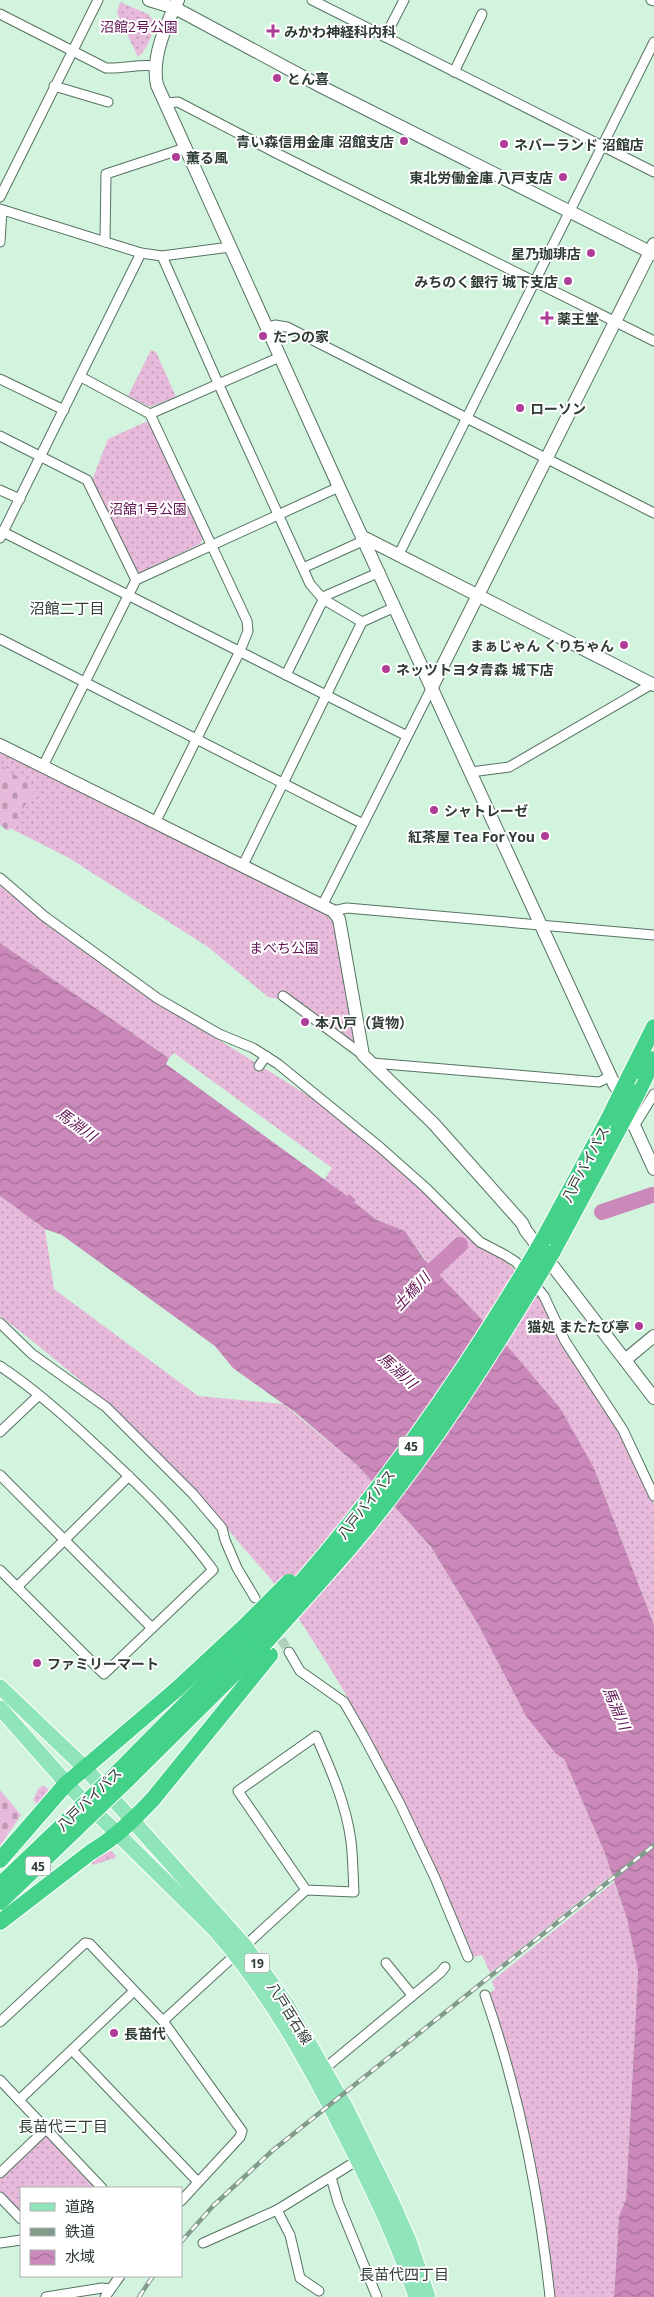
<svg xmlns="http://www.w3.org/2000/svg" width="654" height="2297" font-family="'Open Sans','Noto Sans JP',sans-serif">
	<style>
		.grass { fill: url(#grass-dots) }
		.cemetery { fill: url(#cemetery-stones) }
		.water { fill: url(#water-waves) }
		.pier { fill: #d2f3de }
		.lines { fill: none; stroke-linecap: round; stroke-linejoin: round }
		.river { stroke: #ca89ba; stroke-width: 16 }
		.street-tunnel { stroke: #b1cebc; stroke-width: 9; stroke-dasharray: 9 4.5; stroke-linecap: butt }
		.street-casing { stroke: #567361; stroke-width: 11 }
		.secondary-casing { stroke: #567361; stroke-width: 14 }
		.primary-casing { stroke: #fff; stroke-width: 17 }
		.highway-casing { stroke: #fff; stroke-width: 18 }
		.street { stroke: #fff; stroke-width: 9 }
		.secondary { stroke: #fff; stroke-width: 12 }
		.primary { stroke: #8fe4b9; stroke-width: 15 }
		.highway { stroke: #44d28b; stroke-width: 16 }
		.rail-casing { stroke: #839b8c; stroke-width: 4.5 }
		.rail { stroke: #fff; stroke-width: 2.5; stroke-dasharray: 8; stroke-linecap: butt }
		.highway-bridge-casing { stroke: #fff; stroke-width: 18; stroke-linecap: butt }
		.highway-bridge { stroke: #44d28b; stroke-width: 16 }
		.poi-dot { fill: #ae3d98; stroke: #fff; stroke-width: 2 }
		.labels { text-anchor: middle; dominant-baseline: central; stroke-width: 4; stroke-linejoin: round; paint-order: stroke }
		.shield { fill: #fff; stroke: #6d7671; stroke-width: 1 }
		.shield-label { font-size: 12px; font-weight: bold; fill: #2f3c34 }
		.park-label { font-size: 14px; fill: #611353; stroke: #fff }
		.poi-label { font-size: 14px; font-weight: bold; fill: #2f3c34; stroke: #fff; text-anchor: start }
		.street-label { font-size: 14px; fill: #2f3c34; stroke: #fff }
		.neighbourhood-label { font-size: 15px; fill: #2f3c34; stroke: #fff }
		.water-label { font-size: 15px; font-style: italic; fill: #611353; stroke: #fff }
	</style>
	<defs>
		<pattern id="grass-dots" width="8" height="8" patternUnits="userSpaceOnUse" patternTransform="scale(1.25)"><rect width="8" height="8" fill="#e7badb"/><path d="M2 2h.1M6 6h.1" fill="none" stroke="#bc98b2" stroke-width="1.8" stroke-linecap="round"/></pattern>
		<pattern id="cemetery-stones" width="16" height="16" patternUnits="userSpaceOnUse" patternTransform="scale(1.25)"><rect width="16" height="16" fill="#e7badb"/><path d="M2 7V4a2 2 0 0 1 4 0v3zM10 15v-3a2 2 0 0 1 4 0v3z" fill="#bc98b2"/></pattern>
		<pattern id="water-waves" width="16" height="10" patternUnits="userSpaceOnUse" patternTransform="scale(1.25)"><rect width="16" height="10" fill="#ca89ba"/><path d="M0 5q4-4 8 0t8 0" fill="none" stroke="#a47198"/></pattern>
	</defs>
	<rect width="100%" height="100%" fill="#d2f3de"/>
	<g class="grass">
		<path d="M120,2L148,14L153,20C155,31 147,50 138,57L117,13Z"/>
		<polygon points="151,350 156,352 176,397 150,407 128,396"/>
		<polygon points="150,420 204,536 200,544 139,573 135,572 92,480 108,439"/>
		<polygon points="0,752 327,915 333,923 357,1039 350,1043 283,1000 268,997 208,947 69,858 0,823"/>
		<polygon points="0,882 78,947 155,1000 320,1103 424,1190 479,1246 503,1259 512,1267 540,1299 620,1431 654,1504 654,1625 594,1468 509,1348 432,1269 405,1231 377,1220 354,1202 356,1200 349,1195 347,1197 324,1180 332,1168 174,1053 169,1058 0,943"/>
		<path d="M0,1196L45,1229L54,1289L198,1396L283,1404L358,1466L431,1547L556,1754L564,1759L604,1851L612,1875L490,1973L482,1955L474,1957C419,1827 356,1697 273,1582C263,1569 251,1557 241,1545C170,1458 89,1383 0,1316Z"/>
		<polygon points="42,1786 45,1786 49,1791 38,1805 33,1800 38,1789"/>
		<polygon points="111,1851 116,1856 115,1858 93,1865 90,1861 99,1854"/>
		<polygon points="614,1882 627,1919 638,1971 626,2199 619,2216 614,2297 554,2297 521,2103 504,2038 488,1993 495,1990 492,1981"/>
		<polygon points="45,2134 96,2188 21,2188 21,2214 0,2192 0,2178"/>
	</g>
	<g class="cemetery">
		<polygon points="0,765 36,789 8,831 0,825"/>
		<polygon points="0,1790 21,1815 0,1846"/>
	</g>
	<polygon class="water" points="0,943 169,1058 166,1064 347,1196 349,1194 356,1200 354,1202 377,1220 405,1231 424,1259 509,1348 560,1408 594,1468 654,1625 654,2297 614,2297 619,2216 626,2199 638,1971 627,1919 604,1851 564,1759 556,1754 526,1716 479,1626 431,1547 358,1466 296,1413 233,1368 215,1346 62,1235 45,1229 0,1196"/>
	<polygon class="pier" points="654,1843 654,1847 611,1881 610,1878"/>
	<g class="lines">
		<g class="river">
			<polyline points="602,1212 652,1195"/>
			<polyline points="418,1284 460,1245"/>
		</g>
		<polyline class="street-tunnel" points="274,1628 289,1652"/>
		<g class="street-casing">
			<g id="street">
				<polyline points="312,0 654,172"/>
				<polyline points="651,0 654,1"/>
				<path d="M0,14L106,68C123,69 138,64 155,66"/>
				<polyline points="385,37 404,0"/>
				<polyline points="454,72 482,14"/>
				<polyline points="54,86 108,102"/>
				<polyline points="165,103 178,102 278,154 654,341"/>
				<polyline points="0,197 98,0"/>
				<polyline points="0,209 141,253 162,256 230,247"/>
				<polyline points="0,242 2,211"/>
				<polyline points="105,242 106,174 185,148"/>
				<polyline points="162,256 218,383 310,584 323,599 362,622"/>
				<polyline points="267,327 275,325 287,327 654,513"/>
				<polyline points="81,377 150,414 280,357"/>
				<polyline points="0,379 64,410"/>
				<polyline points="150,414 247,621 248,631 240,651 155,823"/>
				<polyline points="0,436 87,480 136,580"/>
				<polyline points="0,490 20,499"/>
				<polyline points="3,532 407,736"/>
				<polyline points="0,538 141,253"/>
				<polyline points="398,556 654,42"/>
				<polyline points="303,568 365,540"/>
				<polyline points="0,639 363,824"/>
				<polyline points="286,675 325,596 380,572"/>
				<polyline points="43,766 136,580 339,487"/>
				<polyline points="471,772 509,767 652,684"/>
				<polyline points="242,867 362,622 395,607"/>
				<polyline points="0,878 44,916 157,998 219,1034 253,1048 278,1064 381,1148 426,1188 480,1242 505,1255 516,1262 544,1296 565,1341 623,1430 654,1496"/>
				<polyline points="322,906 432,687"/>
				<polyline points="333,911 347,908 654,935"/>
				<polyline points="283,996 363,1055"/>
				<polyline points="372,1063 599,1082 611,1076"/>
				<polyline points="259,1066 266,1056"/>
				<polyline points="634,1126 654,1094"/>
				<polyline points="0,1323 32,1354 106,1407 193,1494 222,1528 225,1540 237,1568 255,1598"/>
				<path d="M0,1366C36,1390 69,1420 100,1449C141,1487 180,1525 213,1570L104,1674L0,1570"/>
				<polyline points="0,1432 39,1395"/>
				<polyline points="0,1475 152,1628"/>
				<polyline points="17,1587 129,1476"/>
				<polyline points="289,1652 300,1671 344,1702 363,1735 400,1804 435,1878 468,1957"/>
				<polyline points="386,1963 412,1995"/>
				<path d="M485,1995C519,2092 539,2194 550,2297"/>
				<path d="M163,2021L306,1890L238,1791L316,1736C331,1770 346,1804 351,1841C353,1858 353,1875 354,1892L306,1890"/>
				<polyline points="0,2022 85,1943 90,1944 163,2021 242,2131 240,2137 181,2201"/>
				<polyline points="72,2050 198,2182"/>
				<polyline points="324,2069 440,1973 445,1967"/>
				<polyline points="0,2080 102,2188"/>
				<polyline points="19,2100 134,1991"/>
				<polyline points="0,2173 46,2129"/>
				<polyline points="331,2177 338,2202 377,2297"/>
				<polyline points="0,2197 21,2219"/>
				<polyline points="277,2210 290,2235 300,2278 319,2291"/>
				<polyline points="0,2243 21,2240"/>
				<polyline points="203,2243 277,2210 358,2160"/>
				<polyline points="46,2297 102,2288 110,2289"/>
				<polyline points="105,2297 120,2276"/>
			</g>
		</g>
		<g class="secondary-casing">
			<g id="secondary">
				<polyline points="149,0 175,8 324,88 654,254"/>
				<path d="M178,0C166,25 151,57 157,85L339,487L615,1086"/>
				<polyline points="363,537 654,685"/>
				<polyline points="432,687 654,244"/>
				<polyline points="0,745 333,911 339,919 363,1055 434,1124 522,1223 526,1231 654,1398"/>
				<polyline points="632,1121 654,1169"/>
				<polyline points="625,1360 654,1336"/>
			</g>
		</g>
		<g class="primary-casing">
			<g id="primary">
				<polyline points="0,1687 84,1767 132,1820 245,1946 287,2005 347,2110 391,2200 409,2241 428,2297"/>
				<path d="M0,1708L67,1784L216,1931C270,1993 309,2064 346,2137C373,2189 398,2241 416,2297"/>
			</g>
		</g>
		<g class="highway-casing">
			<g id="highway">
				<polyline points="630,1075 654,1027"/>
				<polyline points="638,1092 654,1059"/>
				<polyline points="543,1240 609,1118"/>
				<polyline points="552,1253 617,1132"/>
				<polyline points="117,1773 255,1634"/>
				<polyline points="126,1781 264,1644"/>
				<polyline points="0,1860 66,1784 177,1689 248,1623"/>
				<polyline points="0,1885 67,1821"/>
				<polyline points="0,1902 76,1829"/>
				<path d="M0,1922L91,1852C115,1838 134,1819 153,1799L270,1655"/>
			</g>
		</g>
		<use href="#street" class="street"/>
		<use href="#secondary" class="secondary"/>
		<use href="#primary" class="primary"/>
		<use href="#highway" class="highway"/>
		<g class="rail-casing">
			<g id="rail">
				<polyline points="181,2242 213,2206 272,2151 654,1845"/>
				<polyline points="139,2297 153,2276"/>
			</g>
		</g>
		<use href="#rail" class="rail"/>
		<g class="highway-bridge-casing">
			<g id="highway-bridge">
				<polyline points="609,1118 630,1075"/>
				<polyline points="617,1132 638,1092"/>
				<polyline points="248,1623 289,1582"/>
				<path d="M255,1634C368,1512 459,1384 543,1240"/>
				<path d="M264,1644C295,1609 327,1575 357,1539C431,1450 493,1352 552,1253"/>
				<polyline points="67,1821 117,1773"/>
				<polyline points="76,1829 126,1781"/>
			</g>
		</g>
		<use href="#highway-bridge" class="highway-bridge"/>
	</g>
	<g class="poi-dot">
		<path d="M270.5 23.5h5v5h5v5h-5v5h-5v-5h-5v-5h5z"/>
		<circle cx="277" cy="78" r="5"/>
		<circle cx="404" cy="141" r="5"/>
		<circle cx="504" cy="144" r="5"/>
		<circle cx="176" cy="157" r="5"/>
		<circle cx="563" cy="177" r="5"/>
		<circle cx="591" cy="253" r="5"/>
		<circle cx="568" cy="281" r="5"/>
		<path d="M544.5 310.5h5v5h5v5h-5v5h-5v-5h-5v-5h5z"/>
		<circle cx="263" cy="336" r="5"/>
		<circle cx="520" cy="408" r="5"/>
		<circle cx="624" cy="645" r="5"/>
		<circle cx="386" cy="669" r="5"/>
		<circle cx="434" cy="810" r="5"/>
		<circle cx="545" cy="836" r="5"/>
		<circle cx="305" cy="1022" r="5"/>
		<circle cx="639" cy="1326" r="5"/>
		<circle cx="37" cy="1663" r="5"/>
		<circle cx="114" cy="2033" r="5"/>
	</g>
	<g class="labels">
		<g class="shield">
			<rect x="398.5" y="1436.5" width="25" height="19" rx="4"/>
			<rect x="25.5" y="1856.5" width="25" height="19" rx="4"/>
			<rect x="244.5" y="1953.5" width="25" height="19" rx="4"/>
		</g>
		<g class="shield-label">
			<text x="411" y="1446">45</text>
			<text x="38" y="1866">45</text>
			<text x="257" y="1963">19</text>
		</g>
		<g class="park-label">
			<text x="139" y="26">沼館2号公園</text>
			<text x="148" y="508">沼舘1号公園</text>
			<text x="284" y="947">まべち公園</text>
		</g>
		<g class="poi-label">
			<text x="284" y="31">みかわ神経科内科</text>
			<text x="287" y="78">とん喜</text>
			<text x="394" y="141" text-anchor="end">青い森信用金庫 沼館支店</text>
			<text x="514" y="144">ネバーランド 沼館店</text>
			<text x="186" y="157">薫る風</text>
			<text x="553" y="177" text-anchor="end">東北労働金庫 八戸支店</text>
			<text x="581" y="253" text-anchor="end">星乃珈琲店</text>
			<text x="558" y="281" text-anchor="end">みちのく銀行 城下支店</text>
			<text x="557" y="318">薬王堂</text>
			<text x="273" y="336">たつの家</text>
			<text x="530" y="408">ローソン</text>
			<text x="614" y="645" text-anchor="end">まぁじゃん くりちゃん</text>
			<text x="396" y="669">ネッツトヨタ青森 城下店</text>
			<text x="444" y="810">シャトレーゼ</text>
			<text x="535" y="836" text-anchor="end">紅茶屋 Tea For You</text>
			<text x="315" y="1022">本八戸（貨物）</text>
			<text x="629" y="1326" text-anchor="end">猫処 またたび亭</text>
			<text x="47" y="1663">ファミリーマート</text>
			<text x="124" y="2033">長苗代</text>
		</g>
		<g class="street-label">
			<text transform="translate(585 1164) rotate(-62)">八戸バイパス</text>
			<text transform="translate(366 1504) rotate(-52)">八戸バイパス</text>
			<text transform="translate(89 1799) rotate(-44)">八戸バイパス</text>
			<text transform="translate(290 2013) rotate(58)">八戸百石線</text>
		</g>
		<g class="neighbourhood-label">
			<text x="67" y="608">沼館二丁目</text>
			<text x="63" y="2126">長苗代三丁目</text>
			<text x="404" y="2274">長苗代四丁目</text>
		</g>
		<g class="water-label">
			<text transform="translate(77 1124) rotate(36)">馬淵川</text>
			<text transform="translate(411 1291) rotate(-47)">土橋川</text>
			<text transform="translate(398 1370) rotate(42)">馬淵川</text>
			<text transform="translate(617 1708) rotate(67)">馬淵川</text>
		</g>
	</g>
	<rect x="20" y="2187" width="162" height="90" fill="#ffffff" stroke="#acb1ae"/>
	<rect x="30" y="2203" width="25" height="8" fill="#8fe4b9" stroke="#acb1ae"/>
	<text x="65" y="2212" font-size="15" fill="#2f3c34">道路</text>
	<rect x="30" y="2228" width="25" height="8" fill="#839b8c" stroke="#acb1ae"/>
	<text x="65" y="2237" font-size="15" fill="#2f3c34">鉄道</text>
	<rect x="30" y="2250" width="25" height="15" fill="url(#water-waves)" stroke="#acb1ae"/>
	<text x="65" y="2262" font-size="15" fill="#2f3c34">水域</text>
</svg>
